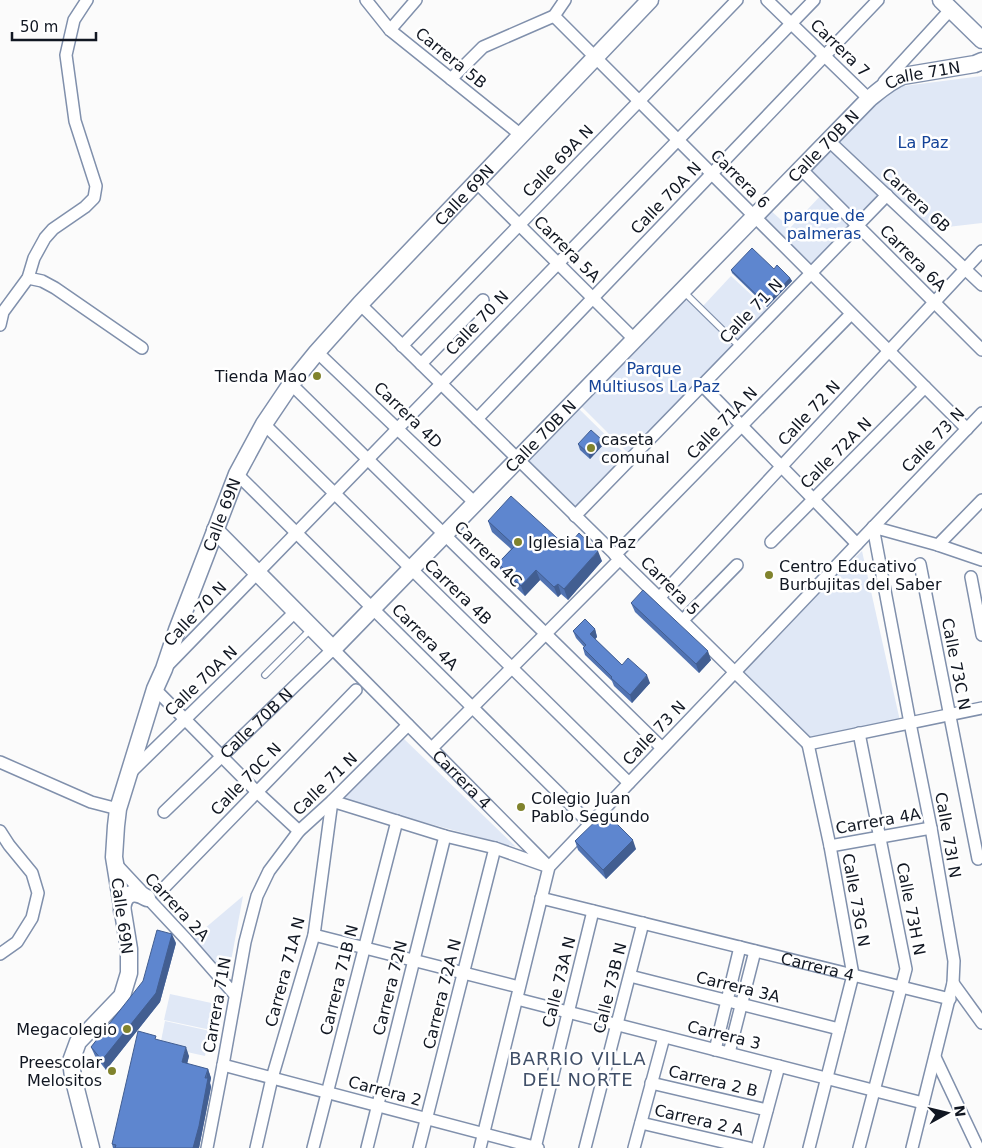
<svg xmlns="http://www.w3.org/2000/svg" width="982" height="1148" font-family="'DejaVu Sans',sans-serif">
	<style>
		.green { fill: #e0e8f6 }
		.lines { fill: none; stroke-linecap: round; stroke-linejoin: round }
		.lane-casing { stroke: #8090ac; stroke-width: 8 }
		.street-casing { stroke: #8090ac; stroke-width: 14 }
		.secondary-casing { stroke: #8090ac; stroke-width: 19 }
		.lane { stroke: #fff; stroke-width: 5.5 }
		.street { stroke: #fff; stroke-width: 11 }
		.secondary { stroke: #fff; stroke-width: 16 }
		.wall { fill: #5173b2 }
		.shaded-wall { fill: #425e91 }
		.building { fill: #5e86cf; stroke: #425e91 }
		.poi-dot { fill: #80832d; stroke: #fff; stroke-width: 2 }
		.labels { text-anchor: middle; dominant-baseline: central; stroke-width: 5; stroke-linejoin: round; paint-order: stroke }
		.street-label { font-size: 16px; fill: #111722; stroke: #fff }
		.park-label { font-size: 16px; fill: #144398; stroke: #fff }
		.poi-label { font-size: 16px; fill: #111722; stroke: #fff; text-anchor: start }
		.neighbourhood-label { font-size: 18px; letter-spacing: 1px; fill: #415069; stroke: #fff }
	</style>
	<rect width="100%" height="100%" fill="#fbfbfb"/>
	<g class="green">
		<polygon points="982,76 982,223 930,229 833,140 888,88"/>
		<polygon points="828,140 882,195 813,270 758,220 769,209 790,228 824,192 800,168"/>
		<polygon points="731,276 769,311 740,342 703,306"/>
		<polygon points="682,290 739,346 632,457 575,400"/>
		<polygon points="577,407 628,457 574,510 524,461"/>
		<polygon points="862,551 900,721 806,743 734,672"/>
		<polygon points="402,737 516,847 342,800"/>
		<polygon points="243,896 229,972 223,975 191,940"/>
		<polygon points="170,994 216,1004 211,1030 164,1020"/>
		<polygon points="165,1021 210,1031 205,1056 160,1046"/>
	</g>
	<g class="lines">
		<g class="lane-casing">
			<g id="lane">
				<polyline points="684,292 739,346"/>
				<polyline points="265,675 311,629"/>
			</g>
		</g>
		<g class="street-casing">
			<g id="street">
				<polyline points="366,0 390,30 521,135"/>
				<polyline points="767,0 869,99 873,94"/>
				<polyline points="554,16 967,429"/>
				<polyline points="390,30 416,0"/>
				<polyline points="451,79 483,47 554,16 565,0"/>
				<polyline points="884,82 951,9"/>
				<polyline points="828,140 982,285"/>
				<polyline points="800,168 982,350"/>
				<polyline points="476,182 634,339"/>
				<polyline points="28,278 42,281 55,288 142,348"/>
				<polyline points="360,304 808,744"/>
				<polyline points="0,325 3,312 28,278 34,258 45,238 53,229 85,207 94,198 96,186 75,121 66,55 74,20 87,0"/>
				<polyline points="402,346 737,0"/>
				<polyline points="317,352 475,503"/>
				<polyline points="421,364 483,300"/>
				<polyline points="291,384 662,748"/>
				<polyline points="702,385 857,544"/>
				<polyline points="477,419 878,0"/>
				<polyline points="264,424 629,783"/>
				<polyline points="237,474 590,824"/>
				<polyline points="575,516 887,195"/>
				<polyline points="771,542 925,387"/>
				<polyline points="938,545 982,500"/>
				<polyline points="615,555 851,314"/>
				<polyline points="920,564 978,859"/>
				<polyline points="971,577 982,635"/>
				<polyline points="659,598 982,251"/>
				<polyline points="682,621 737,565"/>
				<polyline points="167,666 814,0"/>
				<polyline points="155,689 257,792 299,831"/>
				<polyline points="859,733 906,969 859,1148"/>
				<polyline points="808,744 830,846 853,975 809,1148"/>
				<polyline points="808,744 982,708"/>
				<polyline points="432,748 620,559"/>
				<polyline points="0,762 91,802 118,809"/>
				<polyline points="129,774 296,611"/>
				<path id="s1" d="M164,812L333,649L546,864"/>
				<polyline points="0,831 9,845 32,873 38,893 32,918 17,942 0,954"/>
				<polyline points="830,846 931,828"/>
				<polyline points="115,863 186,939 235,995"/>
				<polyline points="160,892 356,690"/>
				<path id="s2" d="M541,898L950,999"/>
				<polyline points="314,935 519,987"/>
				<polyline points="630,976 839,1029"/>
				<polyline points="953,983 982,1023"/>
				<polyline points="517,999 923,1103"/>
				<polyline points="715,1050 740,947"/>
				<polyline points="729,1053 755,951"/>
				<polyline points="935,1057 978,1148"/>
				<polyline points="223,1065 538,1148"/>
				<polyline points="651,1083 767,1110"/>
				<polyline points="641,1123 749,1148"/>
				<polyline points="207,1148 223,1065 245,942 257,896 269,871 299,831 332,801 408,725"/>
				<polyline points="256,1148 272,1078 314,935 332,801 445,836 495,848 549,867"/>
				<polyline points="313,1148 397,821"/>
				<polyline points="367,1148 445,836"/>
				<polyline points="419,1148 495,848"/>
				<polyline points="480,1148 549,867 982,413"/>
				<polyline points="535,1148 593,911"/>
				<polyline points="585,1148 643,923"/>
				<polyline points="634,1148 664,1037"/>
				<polyline points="757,1148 779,1066"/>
				<polyline points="912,1148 953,983 954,961 931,828 910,723 873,527 938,545 982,560"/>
			</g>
		</g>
		<g class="secondary-casing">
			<g id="secondary">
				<polyline points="941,0 982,40"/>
				<path id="s3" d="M215,530L333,649L869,99C880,90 890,81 903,76L975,64L982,61"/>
				<path d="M122,911C123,894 132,889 147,898"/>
				<path id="s4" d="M91,1148L73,1077L71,1061L78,1042L122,996L129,973V949L114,857L116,826L118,809L155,689L164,669L177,630L237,474L264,424L291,384L317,352L360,304L650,0"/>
			</g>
		</g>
		<use href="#lane" class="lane"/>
		<use href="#street" class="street"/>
		<use href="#secondary" class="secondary"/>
	</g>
	<g class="wall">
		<polygon points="774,269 790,278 792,281 767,307 732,273 731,270"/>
		<polygon points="578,444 603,445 590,459 580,450"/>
		<polygon points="488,521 567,547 602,561 568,600 561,594 558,597 540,580 525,596 502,574 498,563 511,549 492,532"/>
		<polygon points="631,603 711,660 699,673 635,612"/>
		<polygon points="595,629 597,637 595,639 622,665 650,683 632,703 614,686 612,681 585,655 583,648 584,647 576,638 573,631"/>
		<polygon points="575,841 636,849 606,879 578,850"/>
		<polygon points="176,943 160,1002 106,1070 95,1056 91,1047"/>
		<polygon points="158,1040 189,1056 187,1064 208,1069 211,1078 210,1083 211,1087 199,1148 113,1148 112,1144"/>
	</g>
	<g class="shaded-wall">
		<polygon points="790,278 792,281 767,307 766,304"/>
		<polygon points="601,439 603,445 590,459 588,453"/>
		<polygon points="598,551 602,561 568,600 564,589"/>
		<polygon points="536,570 540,580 525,596 521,586"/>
		<polygon points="558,584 561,594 558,597 554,587"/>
		<polygon points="595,629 597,637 593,642 590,634"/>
		<polygon points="708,651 711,660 699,673 696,664"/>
		<polygon points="647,675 650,683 632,703 630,695"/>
		<polygon points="633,840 636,849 606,879 603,870"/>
		<polygon points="172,934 176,943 160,1002 106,1070 102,1060"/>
		<polygon points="186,1047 189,1056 185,1072 182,1062"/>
		<polygon points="208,1069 211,1078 210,1083 211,1087 199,1148 193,1148"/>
	</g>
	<g class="building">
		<polygon points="752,248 774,269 777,265 790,278 766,304 731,270"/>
		<polygon points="591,430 601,439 588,453 578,444"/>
		<polygon points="511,496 567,547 579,533 598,551 564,589 558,584 554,587 536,570 521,586 498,563 515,546 488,521"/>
		<polygon points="643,590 708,651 696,664 631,603"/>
		<polygon points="585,619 595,629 590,634 622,665 628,658 647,675 630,695 611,678 612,677 583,648 586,645 573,631"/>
		<polygon points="605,812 633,840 603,870 575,841"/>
		<polygon points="157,930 172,934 156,993 102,1060 91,1047 143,981"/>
		<polygon points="138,1031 156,1036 155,1039 186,1047 182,1062 208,1069 205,1078 208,1078 199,1126 193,1148 115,1148 116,1145 112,1144"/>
	</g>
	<g class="poi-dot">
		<circle cx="317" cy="376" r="5"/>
		<circle cx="591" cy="448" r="5"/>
		<circle cx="518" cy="542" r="5"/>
		<circle cx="769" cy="575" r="5"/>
		<circle cx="521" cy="807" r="5"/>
		<circle cx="127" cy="1029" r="5"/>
		<circle cx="112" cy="1071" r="5"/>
	</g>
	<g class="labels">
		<g class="street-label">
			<text transform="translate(840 48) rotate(44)">Carrera 7</text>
			<text transform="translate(451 58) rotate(39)">Carrera 5B</text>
			<text stroke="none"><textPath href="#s3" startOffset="996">Calle 71N</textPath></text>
			<text stroke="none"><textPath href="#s3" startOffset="870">Calle 70B N</textPath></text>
			<text transform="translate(558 161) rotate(-46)">Calle 69A N</text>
			<text transform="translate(740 179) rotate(45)">Carrera 6</text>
			<text stroke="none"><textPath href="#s4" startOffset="1080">Calle 69N</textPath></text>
			<text transform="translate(666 198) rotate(-46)">Calle 70A N</text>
			<text transform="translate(916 200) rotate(43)">Carrera 6B</text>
			<text transform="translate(567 249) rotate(45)">Carrera 5A</text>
			<text transform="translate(913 258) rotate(45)">Carrera 6A</text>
			<text transform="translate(751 311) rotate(-46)">Calle 71 N</text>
			<text transform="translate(477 323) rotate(-46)">Calle 70 N</text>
			<text transform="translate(809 413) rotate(-47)">Calle 72 N</text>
			<text transform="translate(408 415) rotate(44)">Carrera 4D</text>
			<text transform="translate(722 423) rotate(-46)">Calle 71A N</text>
			<text stroke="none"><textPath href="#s3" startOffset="465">Calle 70B N</textPath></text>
			<text transform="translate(933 440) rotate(-46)">Calle 73 N</text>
			<text transform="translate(836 453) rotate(-45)">Calle 72A N</text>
			<text stroke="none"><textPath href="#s4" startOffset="675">Calle 69N</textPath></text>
			<text transform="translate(488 554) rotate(44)">Carrera 4C</text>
			<text transform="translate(670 586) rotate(45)">Carrera 5</text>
			<text transform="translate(458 592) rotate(44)">Carrera 4B</text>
			<text transform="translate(195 614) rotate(-46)">Calle 70 N</text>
			<text transform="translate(425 637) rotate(45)">Carrera 4A</text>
			<text transform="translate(956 664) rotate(79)">Calle 73C N</text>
			<text transform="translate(201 681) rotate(-44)">Calle 70A N</text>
			<text stroke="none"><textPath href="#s1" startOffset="128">Calle 70B N</textPath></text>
			<text transform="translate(654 733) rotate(-46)">Calle 73 N</text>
			<text transform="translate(246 779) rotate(-46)">Calle 70C N</text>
			<text stroke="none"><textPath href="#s1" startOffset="418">Carrera 4</textPath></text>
			<text transform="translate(325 784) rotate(-44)">Calle 71 N</text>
			<text transform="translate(878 821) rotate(-10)">Carrera 4A</text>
			<text transform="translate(948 835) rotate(80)">Calle 73I N</text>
			<text transform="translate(856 900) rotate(80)">Calle 73G N</text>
			<text transform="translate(177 907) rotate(47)">Carrera 2A</text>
			<text transform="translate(911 909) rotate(79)">Calle 73H N</text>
			<text transform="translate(122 916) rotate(82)">Calle 69N</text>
			<text stroke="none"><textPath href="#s2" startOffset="285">Carrera 4</textPath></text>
			<text transform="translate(285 972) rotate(-75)">Carrera 71A N</text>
			<text transform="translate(339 980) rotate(-76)">Carrera 71B N</text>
			<text transform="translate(559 982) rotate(-76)">Calle 73A N</text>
			<text transform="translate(738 987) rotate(14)">Carrera 3A</text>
			<text transform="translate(390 988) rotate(-76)">Carrera 72N</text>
			<text transform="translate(610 988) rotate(-76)">Calle 73B N</text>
			<text transform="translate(442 994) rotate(-76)">Carrera 72A N</text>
			<text transform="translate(217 1005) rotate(-80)">Carrera 71N</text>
			<text transform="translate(724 1035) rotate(14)">Carrera 3</text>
			<text transform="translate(713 1081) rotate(13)">Carrera 2 B</text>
			<text transform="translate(385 1091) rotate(15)">Carrera 2</text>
			<text transform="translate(699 1120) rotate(13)">Carrera 2 A</text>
		</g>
		<g class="park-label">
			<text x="923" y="142">La Paz</text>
			<text x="824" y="215">parque de<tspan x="824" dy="18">palmeras</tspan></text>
			<text x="654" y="368">Parque<tspan x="654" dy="18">Multiusos La Paz</tspan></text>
		</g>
		<g class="poi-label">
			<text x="307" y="376" text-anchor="end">Tienda Mao</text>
			<text x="601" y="439">caseta<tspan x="601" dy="18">comunal</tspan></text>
			<text x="528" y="542">Iglesia La Paz</text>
			<text x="779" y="566">Centro Educativo<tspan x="779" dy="18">Burbujitas del Saber</tspan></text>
			<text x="531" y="798">Colegio Juan<tspan x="531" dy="18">Pablo Segundo</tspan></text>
			<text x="117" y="1029" text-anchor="end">Megacolegio</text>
			<text x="102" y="1062" text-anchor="end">Preescolar<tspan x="102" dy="18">Melositos</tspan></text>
		</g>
		<g class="neighbourhood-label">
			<text x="578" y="1058">BARRIO VILLA<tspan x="578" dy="21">DEL NORTE</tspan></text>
		</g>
	</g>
	<g transform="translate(947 1113) rotate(82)" stroke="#ffffff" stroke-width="4" paint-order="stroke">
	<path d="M0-4L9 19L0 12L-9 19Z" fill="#111722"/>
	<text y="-8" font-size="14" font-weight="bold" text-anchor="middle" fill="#111722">N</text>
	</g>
	<path d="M12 32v8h84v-8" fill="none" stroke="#111722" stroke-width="2.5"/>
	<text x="20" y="32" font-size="15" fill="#111722" stroke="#ffffff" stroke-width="4" paint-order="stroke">50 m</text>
</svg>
